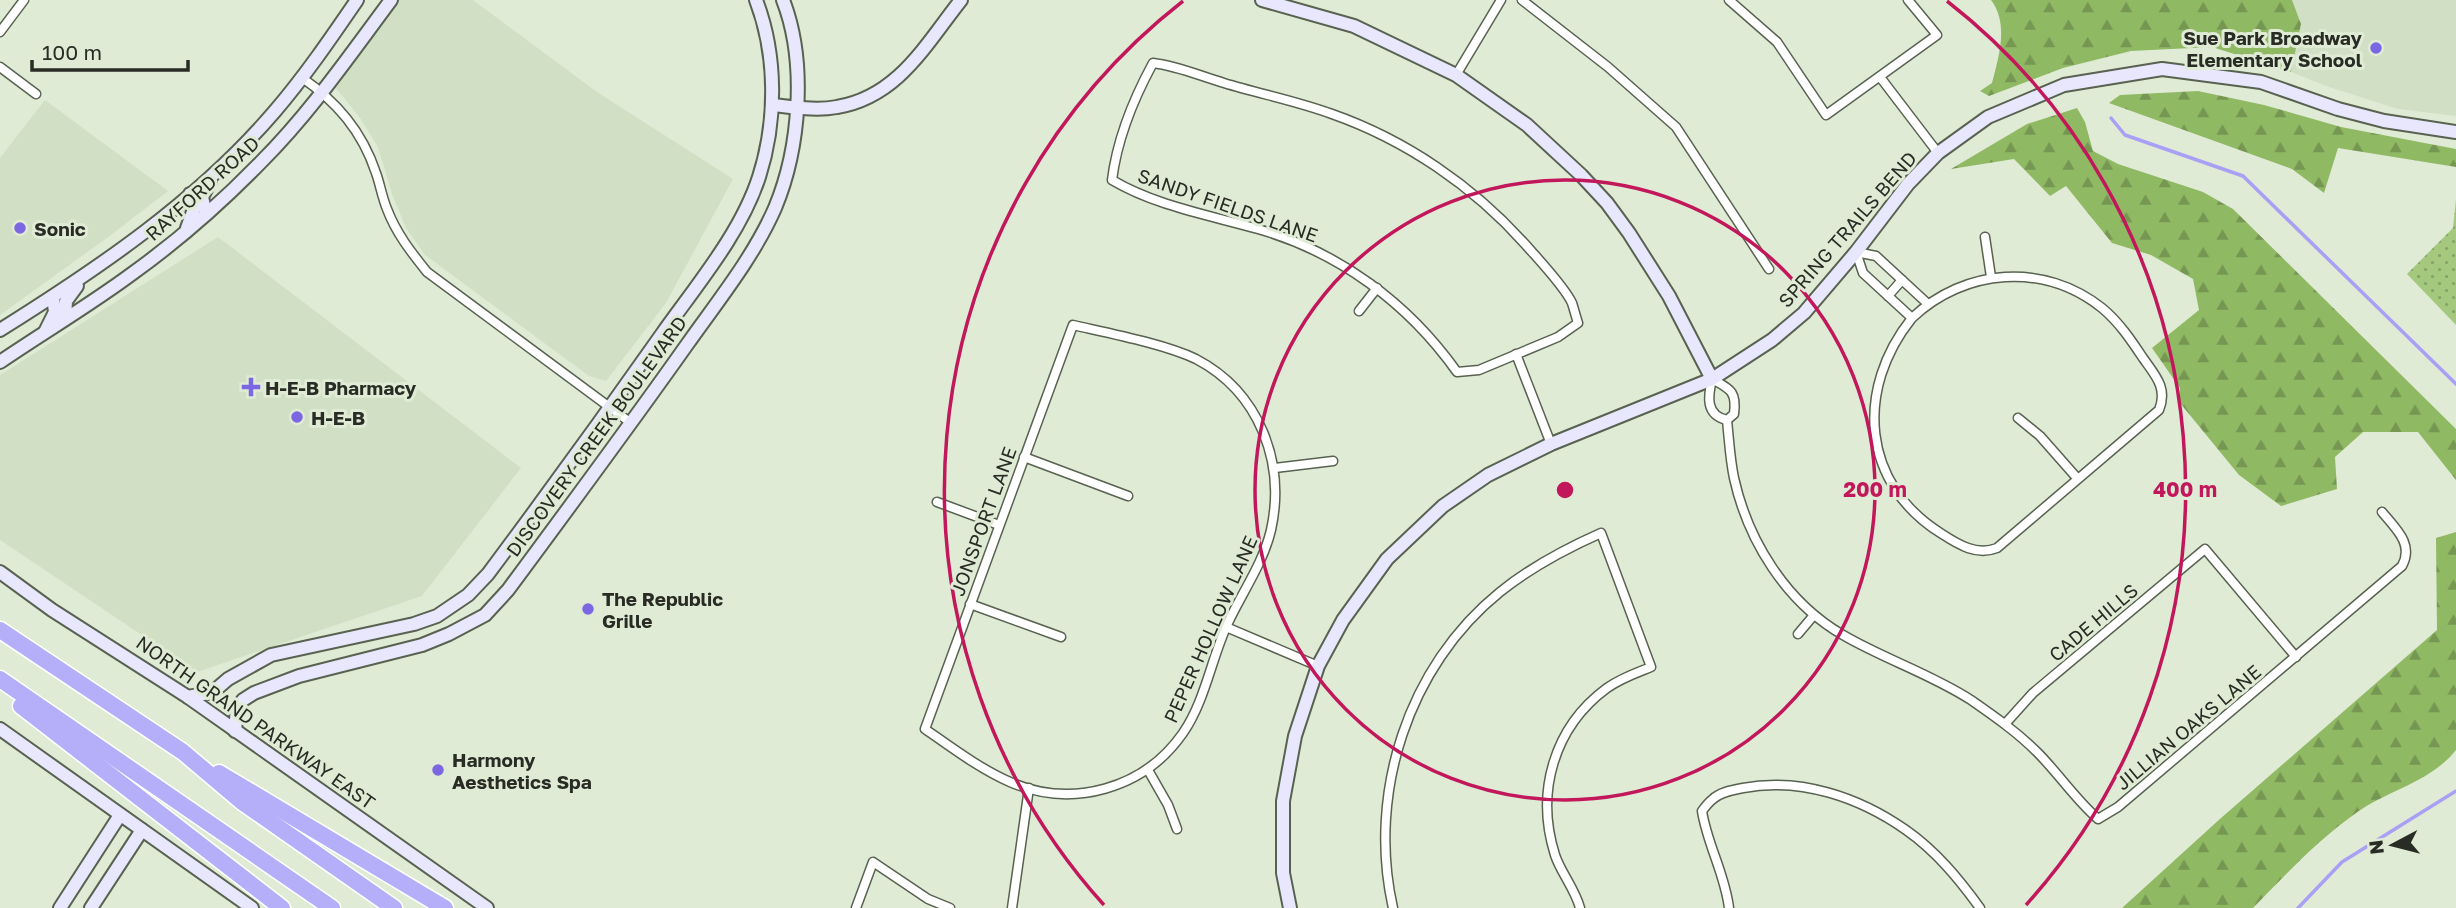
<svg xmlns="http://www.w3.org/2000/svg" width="2456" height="908" font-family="'Golos Text',sans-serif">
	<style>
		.built { fill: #d1e0c4 }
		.forest { fill: url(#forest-firs) }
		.park { fill: url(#park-dots) }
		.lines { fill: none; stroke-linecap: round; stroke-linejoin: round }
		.stream { stroke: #a8a0f5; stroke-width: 3.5 }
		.street-casing { stroke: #586250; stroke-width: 11 }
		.secondary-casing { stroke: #586250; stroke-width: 16 }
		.highway-casing { stroke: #fff; stroke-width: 19 }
		.street { stroke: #fff; stroke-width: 8 }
		.secondary { stroke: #e9e7fd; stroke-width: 12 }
		.highway { stroke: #b5aff9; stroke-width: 16 }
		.ring { fill: none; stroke: #c2185b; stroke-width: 3.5 }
		.poi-dot { fill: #7c67e2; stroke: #e0ebd6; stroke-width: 2.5 }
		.labels { text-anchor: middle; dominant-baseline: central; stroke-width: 6; stroke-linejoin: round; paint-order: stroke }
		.poi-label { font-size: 19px; font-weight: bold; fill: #282c24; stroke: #e0ebd6; text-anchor: start }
		.street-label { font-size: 19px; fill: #282c24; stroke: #e0ebd6 }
		.centre { fill: #c2185b; stroke: #e0ebd6; stroke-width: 3.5 }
		.ring-label { font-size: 21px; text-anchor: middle; font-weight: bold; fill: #c2185b; stroke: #e0ebd6; stroke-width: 6; stroke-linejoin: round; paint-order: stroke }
	</style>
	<defs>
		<pattern id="forest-firs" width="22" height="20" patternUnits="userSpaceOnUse" patternTransform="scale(1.75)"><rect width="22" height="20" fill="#90b964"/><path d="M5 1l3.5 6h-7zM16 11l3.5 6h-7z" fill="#769752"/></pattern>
		<pattern id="park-dots" width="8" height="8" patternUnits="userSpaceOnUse" patternTransform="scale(1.75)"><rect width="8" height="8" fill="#a4c97e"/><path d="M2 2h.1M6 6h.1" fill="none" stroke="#86a367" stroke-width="1.8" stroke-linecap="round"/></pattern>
	</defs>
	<rect width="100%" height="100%" fill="#e0ebd6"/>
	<g class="built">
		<polygon points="398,0 473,0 597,92 733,179 666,303 606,381 589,376 425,255 406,228 392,194 378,147 360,118 336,88"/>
		<polygon points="2292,0 2456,0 2456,116 2398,109 2329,87 2291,72 2301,24"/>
		<polygon points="45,100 168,191 111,235 0,315 0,158"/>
		<polygon points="218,237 521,468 422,596 197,672 0,540 0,375"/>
	</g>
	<g class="forest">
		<path d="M1991,0H2292L2301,24L2291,72L2212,47L2131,51L2063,68L1989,96L1980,91L1992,83C1999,56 2009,24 1991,0Z"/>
		<polygon points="2198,91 2264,105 2341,127 2456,149 2456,167 2338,148 2324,193 2292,169 2109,103 2120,95"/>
		<polygon points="2077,108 2085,122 2093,151 2118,164 2203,192 2233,209 2456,429 2456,480 2418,432 2363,432 2335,457 2337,489 2281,506 2239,475 2180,403 2180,388 2152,348 2199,310 2193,279 2151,255 2112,243 2066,186 2050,196 2014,159 1951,169 2027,124"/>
		<path d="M2456,532V750C2431,782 2388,790 2356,813C2318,840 2286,874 2253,908H2122L2221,818L2437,630L2436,538Z"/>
	</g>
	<polygon class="park" points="2456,199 2456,325 2407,274 2453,228"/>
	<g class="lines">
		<g class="stream">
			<polyline points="2111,118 2125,135 2243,176 2456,384"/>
			<polyline points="2298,908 2342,862 2456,791"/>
		</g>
		<g class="street-casing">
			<g id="street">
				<polyline points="1522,0 1608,67 1676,127 1769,269"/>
				<polyline points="1729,0 1777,42 1826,115 1937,35 1908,0"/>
				<polyline points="0,32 24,0"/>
				<path d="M1153,63C1178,66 1200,76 1224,83C1260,94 1297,101 1332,114C1406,140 1473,186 1525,244C1538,259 1564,286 1572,303C1574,309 1576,317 1578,323L1558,337L1479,370L1457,372C1408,303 1339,252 1258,229C1209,215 1156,206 1112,180C1117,140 1134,98 1153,63Z"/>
				<polyline points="0,67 36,94"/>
				<polyline points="1456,75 1501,0"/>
				<path d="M301,77C337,102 362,131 376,173C380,184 382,197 387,209C396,233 411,252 427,272L631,423"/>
				<polyline points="1880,77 1938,153"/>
				<polyline points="1985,237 1991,277"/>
				<polyline points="1888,296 1902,280"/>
				<polyline points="1359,311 1377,288"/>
				<path d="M1912,318C1965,268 2044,262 2102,308C2119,322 2131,340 2143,358C2155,375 2168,388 2159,410L1997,548C1977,556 1959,545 1942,534C1861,484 1855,389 1912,318L1863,273L1856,252L1876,256L1928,304"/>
				<path d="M1073,325C1108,333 1165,344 1196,359C1259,392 1286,462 1271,530C1263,564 1241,594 1227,625C1211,660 1205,701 1183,733C1144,789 1072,809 1010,782C980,769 951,747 925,729Z"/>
				<polyline points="1516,354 1551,444"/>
				<path d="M1712,379C1730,389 1737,391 1734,414L1727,420C1705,415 1708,396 1712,379Z"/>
				<polyline points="2018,418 2040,436 2077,478"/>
				<path d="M1727,420C1729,439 1730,459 1734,478C1748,541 1786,602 1843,635C1884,659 1931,674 1971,700C1994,716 2017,732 2037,752C2059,774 2075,799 2098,819L2118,807L2402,566C2414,544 2396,529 2382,512"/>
				<polyline points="1024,457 1128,496"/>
				<polyline points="1275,468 1333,461"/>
				<polyline points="937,502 999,525"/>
				<polyline points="970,604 1061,637"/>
				<polyline points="1226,627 1318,666"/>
				<polyline points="1798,634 1814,615"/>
				<polyline points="2005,724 2033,693 2205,549 2296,657"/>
				<polyline points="1148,770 1168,805 1177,829"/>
				<polyline points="856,908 873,862 928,899 950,908"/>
				<polyline points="1012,908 1029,788"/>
				<path d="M1393,908C1367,794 1408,666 1500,592C1531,567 1565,549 1601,533L1651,667C1636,673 1621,678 1607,688C1554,727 1535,792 1555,855C1561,873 1575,889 1580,908"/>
				<path d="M1729,908C1725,874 1707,844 1702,811C1705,807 1709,802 1713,799C1720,792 1733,790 1743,788C1800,777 1859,797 1906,830C1936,851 1959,879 1980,908"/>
			</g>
		</g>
		<g class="secondary-casing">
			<g id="secondary">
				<polyline points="1262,0 1354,26 1456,75 1527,125 1581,175 1607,203 1629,233 1669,296 1712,379"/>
				<path d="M772,105C793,107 816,111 837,107C898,97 926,44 961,0"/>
				<polyline points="206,214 202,197 210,182"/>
				<polyline points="187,228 194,209 190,194"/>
				<polyline points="65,318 66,301 77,286"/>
				<path d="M0,330C99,268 198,201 275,111C305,76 331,38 357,0"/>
				<polyline points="46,330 55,312 53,297"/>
				<path d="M0,362C44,332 90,305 133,273C179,240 222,202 261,162C310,113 350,55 391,0"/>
				<polyline points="0,572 52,610 188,697 487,908"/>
				<path d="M188,697L213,692L228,679L271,655L414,624L437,616L468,595L488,574C547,495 605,415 662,334C696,286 741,233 759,177C777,121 777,55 756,0"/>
				<polyline points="0,729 252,908"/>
				<path d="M235,731L237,708L243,700L254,693L299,676L422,645L449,634L485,615L508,590C568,509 628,428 686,346C717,302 753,258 775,208C800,148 807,62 783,0"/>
				<polyline points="60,908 120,815"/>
				<polyline points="91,908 142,830"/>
				<polyline points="1290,908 1283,873 1283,801 1295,736 1318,666 1343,620 1387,559 1443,506 1488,475 1551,444 1712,379 1772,340 1804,313 1856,252 1908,184 1938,153 1988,117 2064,85 2162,69 2261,82 2338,109 2384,121 2456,132"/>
			</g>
		</g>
		<g class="highway-casing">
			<g id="highway">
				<polyline points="0,630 183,752 242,802 394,908"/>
				<polyline points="0,679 332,908"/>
				<polyline points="21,706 282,908"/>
				<polyline points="219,773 445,908"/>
			</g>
		</g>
		<use href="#street" class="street"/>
		<use href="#secondary" class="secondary"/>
		<use href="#highway" class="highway"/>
	</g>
	<g class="ring">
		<circle cx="1565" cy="490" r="310"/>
		<path d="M1104 905A620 620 0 0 1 1183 1M1947 1A620 620 0 0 1 2026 905"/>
	</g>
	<g class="poi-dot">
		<circle cx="2376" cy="48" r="7"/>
		<circle cx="20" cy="228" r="7"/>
		<path d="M247.5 376.5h7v7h7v7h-7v7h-7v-7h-7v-7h7z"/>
		<circle cx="297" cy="417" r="7"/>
		<circle cx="588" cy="609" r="7"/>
		<circle cx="438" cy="770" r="7"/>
	</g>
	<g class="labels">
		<g class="poi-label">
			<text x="2362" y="37" text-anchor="end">Sue Park Broadway<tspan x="2362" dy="22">Elementary School</tspan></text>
			<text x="34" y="228">Sonic</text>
			<text x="265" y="387">H-E-B Pharmacy</text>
			<text x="311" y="417">H-E-B</text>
			<text x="602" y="598">The Republic<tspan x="602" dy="22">Grille</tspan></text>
			<text x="452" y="759">Harmony<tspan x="452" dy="22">Aesthetics Spa</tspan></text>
		</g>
		<g class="street-label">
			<text transform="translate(202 188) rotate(-42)">RAYFORD ROAD</text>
			<text transform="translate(1228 205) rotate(19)">SANDY FIELDS LANE</text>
			<text transform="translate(1847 229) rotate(-49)">SPRING TRAILS BEND</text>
			<text transform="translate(596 436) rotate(-54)">DISCOVERY CREEK BOULEVARD</text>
			<text transform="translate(983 521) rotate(-70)">JONSPORT LANE</text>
			<text transform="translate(2093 622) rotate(-40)">CADE HILLS</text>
			<text transform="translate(1210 629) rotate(-66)">PEPER HOLLOW LANE</text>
			<text transform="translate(256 722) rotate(35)">NORTH GRAND PARKWAY EAST</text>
			<text transform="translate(2188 727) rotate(-40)">JILLIAN OAKS LANE</text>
		</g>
	</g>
	<circle cx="1565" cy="490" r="10" class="centre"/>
	<g class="ring-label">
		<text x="1875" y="497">200 m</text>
		<text x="2185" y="497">400 m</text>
	</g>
	<g transform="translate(2393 845) rotate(263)" stroke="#e0ebd6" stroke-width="5" paint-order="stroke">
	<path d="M0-5L12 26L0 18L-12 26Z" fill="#282c24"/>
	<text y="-10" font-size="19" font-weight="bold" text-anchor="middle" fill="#282c24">N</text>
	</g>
	<path d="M32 60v10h156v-10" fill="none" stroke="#282c24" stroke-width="3.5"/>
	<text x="42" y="60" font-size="21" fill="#282c24" stroke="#e0ebd6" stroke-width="5" paint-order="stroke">100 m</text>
</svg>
